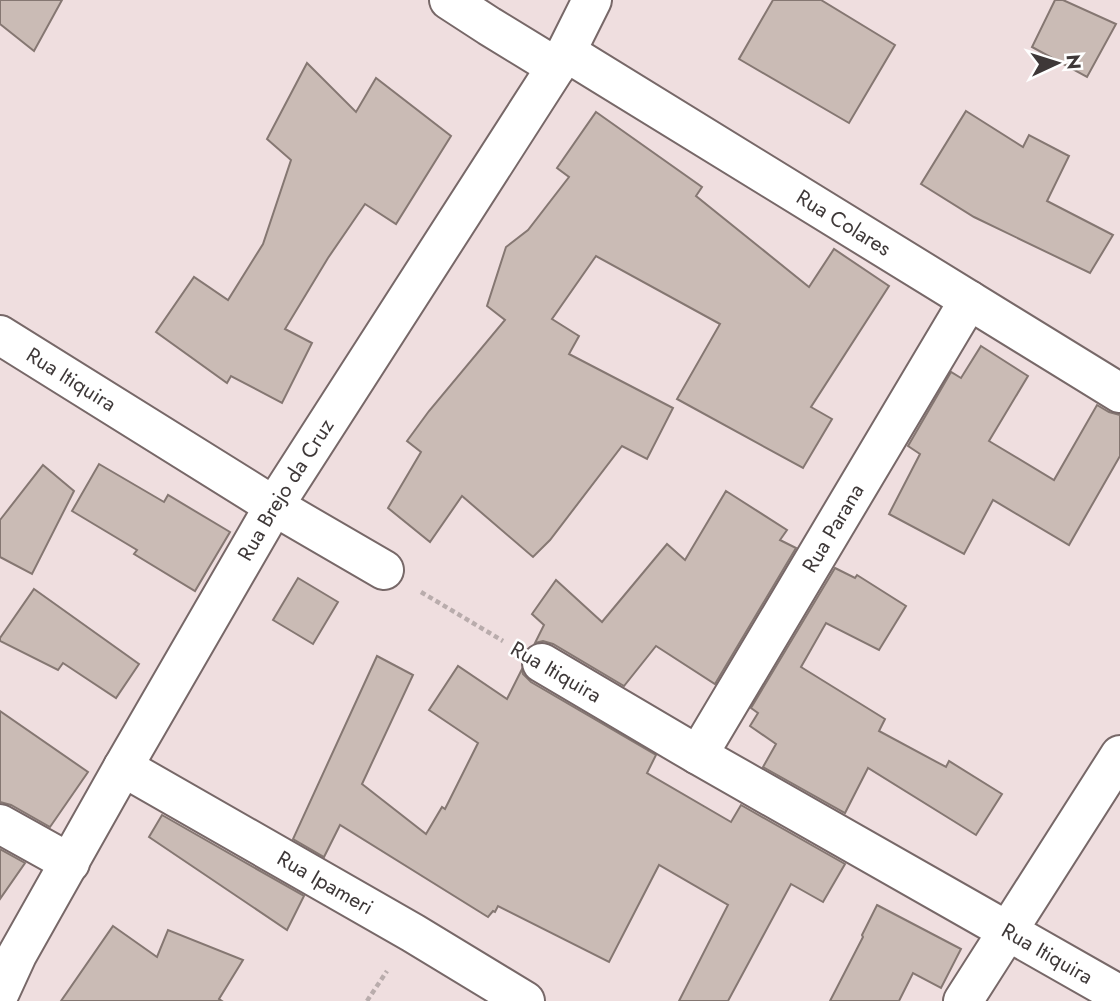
<svg xmlns="http://www.w3.org/2000/svg" width="1120" height="1001" font-family="Jost,sans-serif">
	<style>
		.building { fill: #cabbb5; stroke: #857772; stroke-width: 2 }
		.lines { fill: none; stroke-linecap: round; stroke-linejoin: round }
		.minor-casing { stroke: #776868; stroke-width: 42 }
		.path { stroke: #b9acac; stroke-width: 4.5; stroke-dasharray: 5 3.5; stroke-linecap: butt }
		.minor { stroke: #fff; stroke-width: 38 }
		.labels { text-anchor: middle; dominant-baseline: central; stroke-width: 5; stroke-linejoin: round; paint-order: stroke }
		.street-label { font-size: 21px; fill: #3e3838; stroke: #fff }
	</style>
	<rect width="100%" height="100%" fill="#efdedf"/>
	<g class="building">
		<polygon points="0,0 62,0 34,51 0,24"/>
		<polygon points="773,0 821,0 895,45 849,123 739,59"/>
		<polygon points="1055,0 1063,0 1116,24 1087,77 1032,47"/>
		<polygon points="307,63 356,112 376,78 451,136 396,224 365,204 328,258 285,329 312,343 282,403 231,376 227,383 156,332 194,277 228,300 263,244 291,160 267,139"/>
		<polygon points="966,111 1023,147 1029,135 1069,156 1047,201 1113,235 1090,273 974,217 921,184"/>
		<polygon points="596,112 702,187 696,196 809,287 834,249 889,286 811,407 832,419 803,468 677,399 720,324 596,256 552,319 579,336 569,354 673,408 647,459 622,446 550,540 533,557 462,496 430,542 388,508 421,452 407,441 429,411 505,320 487,306 506,247 528,230 569,177 557,168"/>
		<polygon points="981,346 1028,376 989,441 1054,480 1097,405 1109,412 1120,415 1120,456 1069,545 993,500 964,554 889,514 920,454 908,446 951,372 961,378"/>
		<polygon points="99,464 164,502 168,495 230,532 195,591 134,554 137,550 72,511"/>
		<polygon points="43,465 74,491 32,574 0,557 0,520"/>
		<polygon points="726,491 787,530 780,540 796,548 715,684 656,646 624,686 553,644 543,641 535,643 544,625 532,614 556,580 602,622 667,544 685,560"/>
		<polygon points="835,568 855,578 857,575 906,606 879,650 826,623 801,667 885,719 879,731 946,767 949,761 1002,794 976,835 868,768 845,813 763,767 776,744 750,726 758,713 751,708"/>
		<polygon points="298,578 338,602 313,644 273,620"/>
		<polygon points="34,589 139,664 116,698 63,663 58,670 0,641 0,638"/>
		<polygon points="377,656 413,675 362,784 426,834 442,807 445,809 478,743 429,710 458,666 507,699 522,669 523,674 531,682 656,755 647,773 731,822 741,805 845,864 823,902 791,884 728,1001 679,1001 728,905 659,865 609,962 498,906 495,912 493,911 488,917 340,825 324,857 293,839"/>
		<polygon points="0,711 88,772 50,827 11,805 0,802"/>
		<polygon points="162,815 304,896 287,930 149,837"/>
		<polygon points="0,849 25,863 0,899"/>
		<polygon points="877,905 961,949 941,988 913,973 899,1001 830,1001 863,937 862,935"/>
		<polygon points="113,926 157,957 168,930 243,960 219,999 222,1001 61,1001"/>
	</g>
	<g class="lines">
		<g class="minor-casing">
			<g id="minor">
				<polyline points="449,0 489,26 556,67"/>
				<path id="s1" d="M566,52L1120,393"/>
				<path id="s2" d="M0,335L274,506L384,570"/>
				<path id="s3" d="M542,663L698,755L1120,995"/>
				<path id="s4" d="M698,755L969,300"/>
				<path id="s5" d="M123,767L413,933L525,1001"/>
				<polyline points="0,824 70,863"/>
				<path id="s6" d="M0,992L17,955L123,767L274,506L556,67L566,52L592,0"/>
				<polyline points="963,1001 1120,755"/>
			</g>
		</g>
		<g class="path">
			<polyline points="421,592 503,641"/>
			<polyline points="367,1001 387,971"/>
		</g>
		<use href="#minor" class="minor"/>
	</g>
	<g class="labels">
		<g class="street-label">
			<text stroke="none"><textPath href="#s1" startOffset="326">Rua Colares</textPath></text>
			<text stroke="none"><textPath href="#s2" startOffset="84">Rua Itiquira</textPath></text>
			<text stroke="none"><textPath href="#s6" startOffset="578">Rua Brejo da Cruz</textPath></text>
			<text stroke="none"><textPath href="#s4" startOffset="264">Rua Parana</textPath></text>
			<text transform="translate(556 672) rotate(30)">Rua Itiquira</text>
			<text stroke="none"><textPath href="#s5" startOffset="233">Rua Ipameri</textPath></text>
			<text stroke="none"><textPath href="#s3" startOffset="583">Rua Itiquira</textPath></text>
		</g>
	</g>
	<g transform="translate(1057 63) rotate(86)" stroke="#ffffff" stroke-width="5" paint-order="stroke">
	<path d="M0-5L12 26L0 18L-12 26Z" fill="#3e3838"/>
	<text y="-10" font-size="19" font-weight="bold" text-anchor="middle" fill="#3e3838">N</text>
	</g>
</svg>
